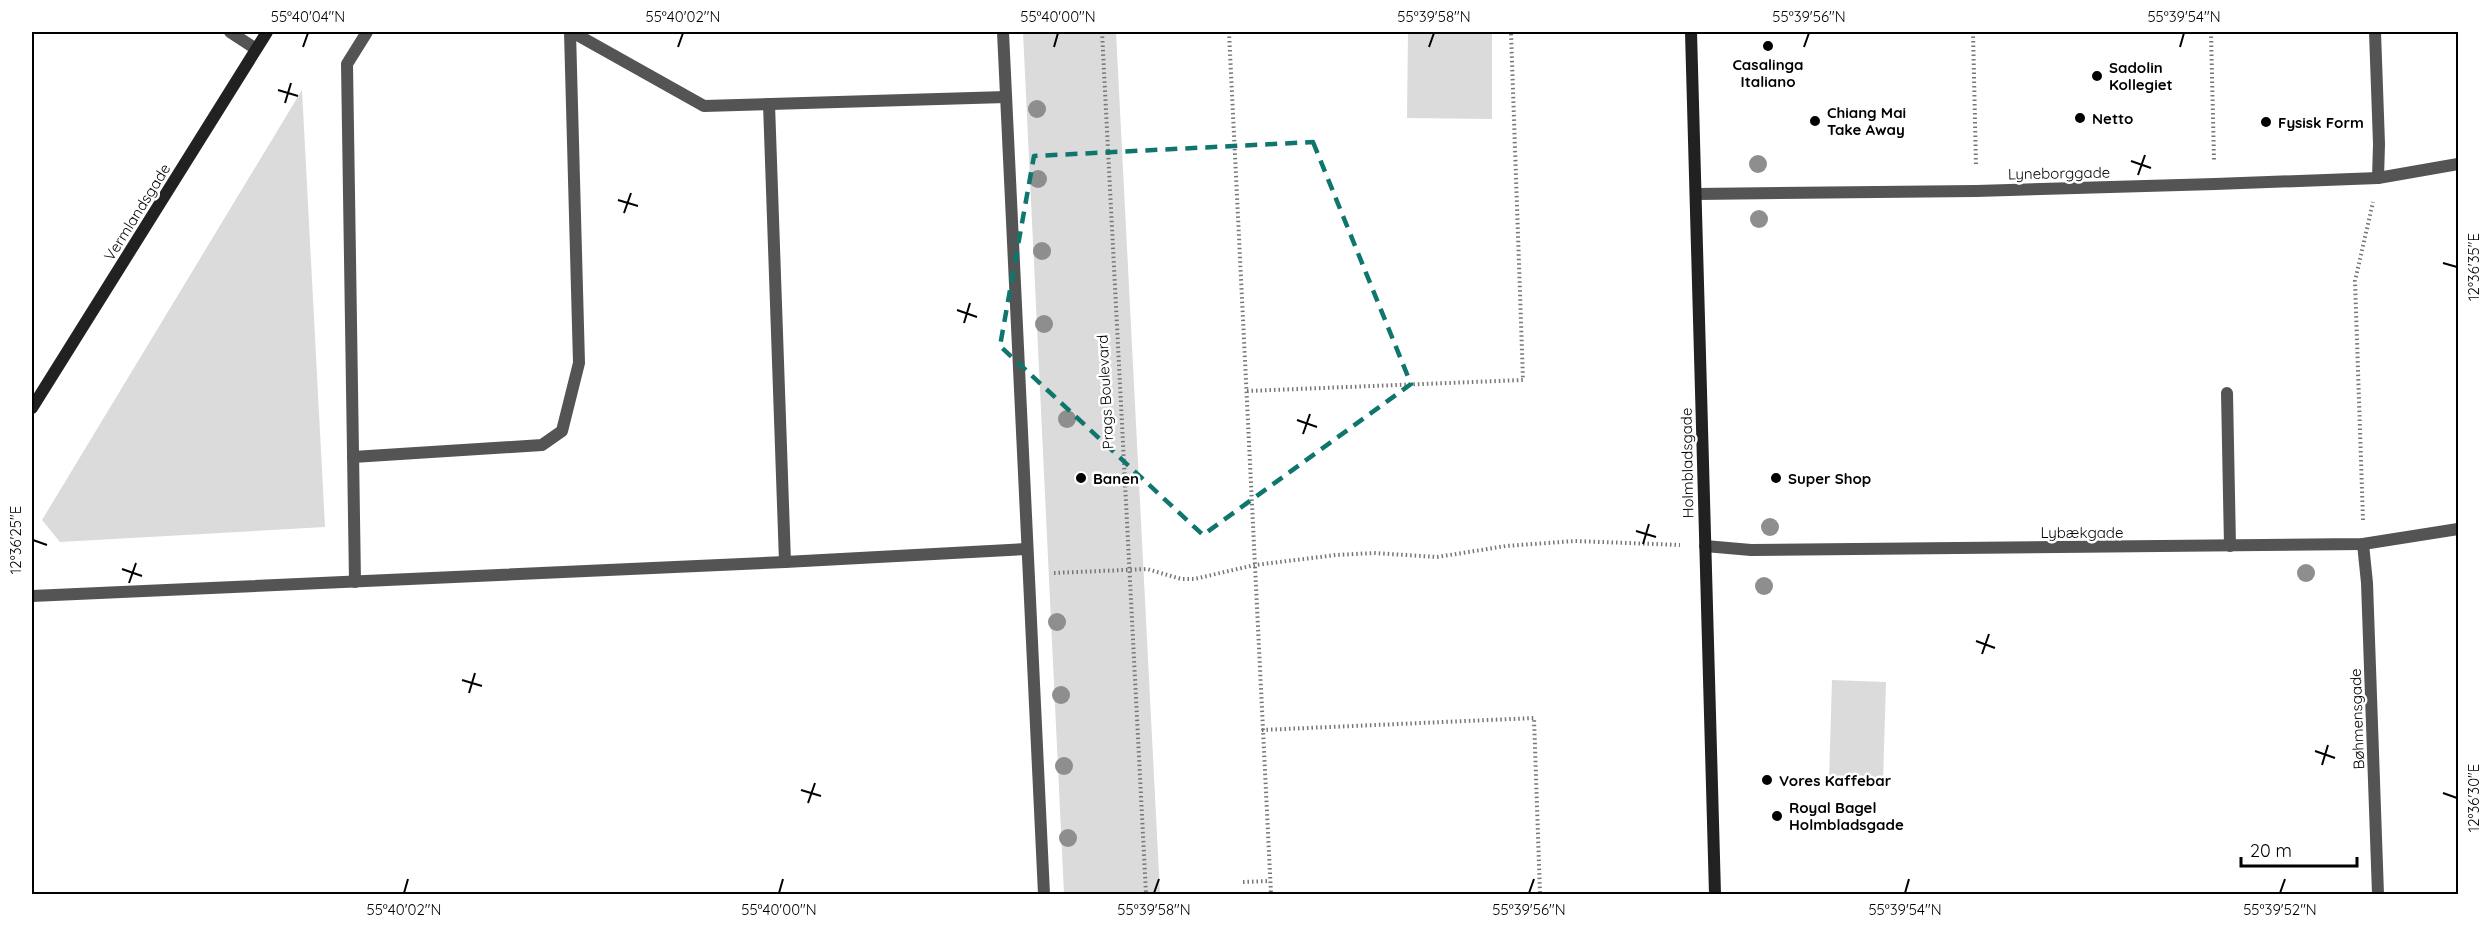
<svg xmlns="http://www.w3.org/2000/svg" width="2490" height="926" font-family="Quicksand,sans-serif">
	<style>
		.green { fill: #dbdbdb }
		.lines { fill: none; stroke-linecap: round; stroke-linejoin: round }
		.path { stroke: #767676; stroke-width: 4; stroke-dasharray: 1.5 3; stroke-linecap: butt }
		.lane { stroke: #545454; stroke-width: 12 }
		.street { stroke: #545454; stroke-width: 12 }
		.secondary { stroke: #212121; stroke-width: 12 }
		.tree { fill: #8e8e8e }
		.marked { fill: none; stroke: #0f766e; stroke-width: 4.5; stroke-dasharray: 12 8; stroke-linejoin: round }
		.ticks { fill: none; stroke: #000; stroke-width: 2 }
		.poi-dot { fill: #000; stroke: #fff; stroke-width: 2 }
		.labels { text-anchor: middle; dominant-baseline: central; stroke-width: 5; stroke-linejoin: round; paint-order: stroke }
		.poi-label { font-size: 15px; font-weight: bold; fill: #000; stroke: #fff; text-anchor: start }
		.street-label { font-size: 15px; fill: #000; stroke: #fff }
		.neatline { fill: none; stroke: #000; stroke-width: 2 }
		.ticks-label { font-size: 15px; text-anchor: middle; fill: #000 }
	</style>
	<rect width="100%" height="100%" fill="#fff"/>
	<g class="green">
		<polygon points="1023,32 1116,32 1160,894 1064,894"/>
		<polygon points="1408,32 1492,32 1492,119 1407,118"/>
		<polygon points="302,90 325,527 60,542 42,520"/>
		<polygon points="1832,680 1886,682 1883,782 1829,780"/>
	</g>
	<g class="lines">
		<g class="path">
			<polyline points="1102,32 1146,894"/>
			<polyline points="1229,32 1271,894"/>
			<polyline points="1973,32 1976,166"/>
			<polyline points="2211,32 2214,160"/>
			<polyline points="1247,391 1523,380 1511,32"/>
			<polyline points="2363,520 2355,281 2373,202"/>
			<polyline points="1054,573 1147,569 1181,579 1194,579 1255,565 1336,555 1374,553 1437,557 1506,546 1575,541 1680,545"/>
			<polyline points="1262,730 1534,718 1540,894"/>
			<polyline points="1243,882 1270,881"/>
		</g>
		<g class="lane">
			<polyline points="230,32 256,49"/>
			<polyline points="572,32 704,106 1006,97"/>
			<polyline points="769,104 785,562"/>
			<polyline points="2227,393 2230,546"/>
			<polyline points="353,457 542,445 562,431 579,363 570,32"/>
			<polyline points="355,582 347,64 367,32"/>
			<polyline points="32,596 785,562 1027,549"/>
		</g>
		<g class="street">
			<polyline points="1003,32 1044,894"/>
			<polyline points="2375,32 2379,144 2378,178"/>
			<polyline points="1696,194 1976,191 2215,184 2378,178 2458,164"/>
			<polyline points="2363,544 2367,583 2378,894"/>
			<polyline points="1705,546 1751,550 2363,544 2458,529"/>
		</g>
		<g class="secondary">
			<polyline points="1691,32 1715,894"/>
			<polyline points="32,408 267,32"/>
		</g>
	</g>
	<g class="tree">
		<circle cx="1037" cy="109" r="9"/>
		<circle cx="1758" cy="164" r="9"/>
		<circle cx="1038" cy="179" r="9"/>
		<circle cx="1759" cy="219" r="9"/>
		<circle cx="1042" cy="251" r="9"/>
		<circle cx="1044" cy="324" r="9"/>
		<circle cx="1067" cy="419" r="9"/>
		<circle cx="1770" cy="527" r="9"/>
		<circle cx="2306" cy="573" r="9"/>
		<circle cx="1764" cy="586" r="9"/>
		<circle cx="1057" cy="622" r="9"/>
		<circle cx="1061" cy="695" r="9"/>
		<circle cx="1064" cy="766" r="9"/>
		<circle cx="1068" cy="838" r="9"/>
	</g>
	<path class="marked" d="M1313,142L1411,384L1203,535L1000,346L1034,156Z"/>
	<path class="ticks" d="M303,47L308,33M678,47L683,33M1054,47L1058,33M1429,47L1434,33M1804,47L1809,33M2180,47L2184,33M278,90L298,96M285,103L291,83M2131,161L2151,168M2138,175L2145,155M618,200L638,206M624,213L631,193M2443,263L2457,267M957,310L977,317M964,323L970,303M1297,420L1317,427M1303,434L1310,414M1636,531L1656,537M33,540L47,545M1643,544L1649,524M122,569L142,576M129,583L136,563M1976,641L1995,648M1982,654L1989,634M462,680L482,686M469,693L475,673M2315,751L2335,758M2322,765L2328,745M801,790L821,796M2443,793L2457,798M808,803L815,783M404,893L408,879M779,893L783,879M1154,893L1159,879M1529,893L1534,879M1905,893L1909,879M2280,893L2285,879"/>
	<g class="poi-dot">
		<circle cx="1768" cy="46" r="6"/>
		<circle cx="2097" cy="76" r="6"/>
		<circle cx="2080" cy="118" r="6"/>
		<circle cx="1815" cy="121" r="6"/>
		<circle cx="2266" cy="122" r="6"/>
		<circle cx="1081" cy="478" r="6"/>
		<circle cx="1776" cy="478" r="6"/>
		<circle cx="1767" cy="780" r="6"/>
		<circle cx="1777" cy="816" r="6"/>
	</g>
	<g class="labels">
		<g class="poi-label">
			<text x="1768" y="64" text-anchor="middle">Casalinga<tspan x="1768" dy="17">Italiano</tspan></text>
			<text x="2109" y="67">Sadolin<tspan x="2109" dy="17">Kollegiet</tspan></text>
			<text x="1827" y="112">Chiang Mai<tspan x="1827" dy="17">Take Away</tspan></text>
			<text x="2092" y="118">Netto</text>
			<text x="2278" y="122">Fysisk Form</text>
			<text x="1093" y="478">Banen</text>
			<text x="1788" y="478">Super Shop</text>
			<text x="1779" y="780">Vores Kaffebar</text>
			<text x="1789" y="807">Royal Bagel<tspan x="1789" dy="17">Holmbladsgade</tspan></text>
		</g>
		<g class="street-label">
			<text transform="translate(2059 173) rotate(-1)">Lyneborggade</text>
			<text transform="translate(137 212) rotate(-58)">Vermlandsgade</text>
			<text transform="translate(1105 392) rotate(-93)">Prags Boulevard</text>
			<text transform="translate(1687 463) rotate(-91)">Holmbladsgade</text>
			<text x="2082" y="532">Lybækgade</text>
			<text transform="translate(2357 719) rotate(-92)">Bøhmensgade</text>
		</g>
	</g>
	<rect width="2490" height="926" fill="none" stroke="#ffffff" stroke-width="66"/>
	<path d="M2241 857v9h116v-9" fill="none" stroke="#000000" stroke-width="3"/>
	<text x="2250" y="857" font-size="18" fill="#000000" stroke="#ffffff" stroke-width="4.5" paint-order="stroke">20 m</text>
	<rect x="33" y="33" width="2424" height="860" class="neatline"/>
	<g class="ticks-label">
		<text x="308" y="22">55°40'04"N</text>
		<text x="683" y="22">55°40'02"N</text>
		<text x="1058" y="22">55°40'00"N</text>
		<text x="1434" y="22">55°39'58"N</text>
		<text x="1809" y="22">55°39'56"N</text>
		<text x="2184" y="22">55°39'54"N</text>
		<text transform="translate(2474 267) rotate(-90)" y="5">12°36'35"E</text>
		<text transform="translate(16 540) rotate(-90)" y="5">12°36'25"E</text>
		<text transform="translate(2474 798) rotate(-90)" y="5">12°36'30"E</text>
		<text x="404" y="915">55°40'02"N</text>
		<text x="779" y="915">55°40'00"N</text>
		<text x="1154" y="915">55°39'58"N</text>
		<text x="1529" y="915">55°39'56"N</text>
		<text x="1905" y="915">55°39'54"N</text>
		<text x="2280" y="915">55°39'52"N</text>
	</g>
</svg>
